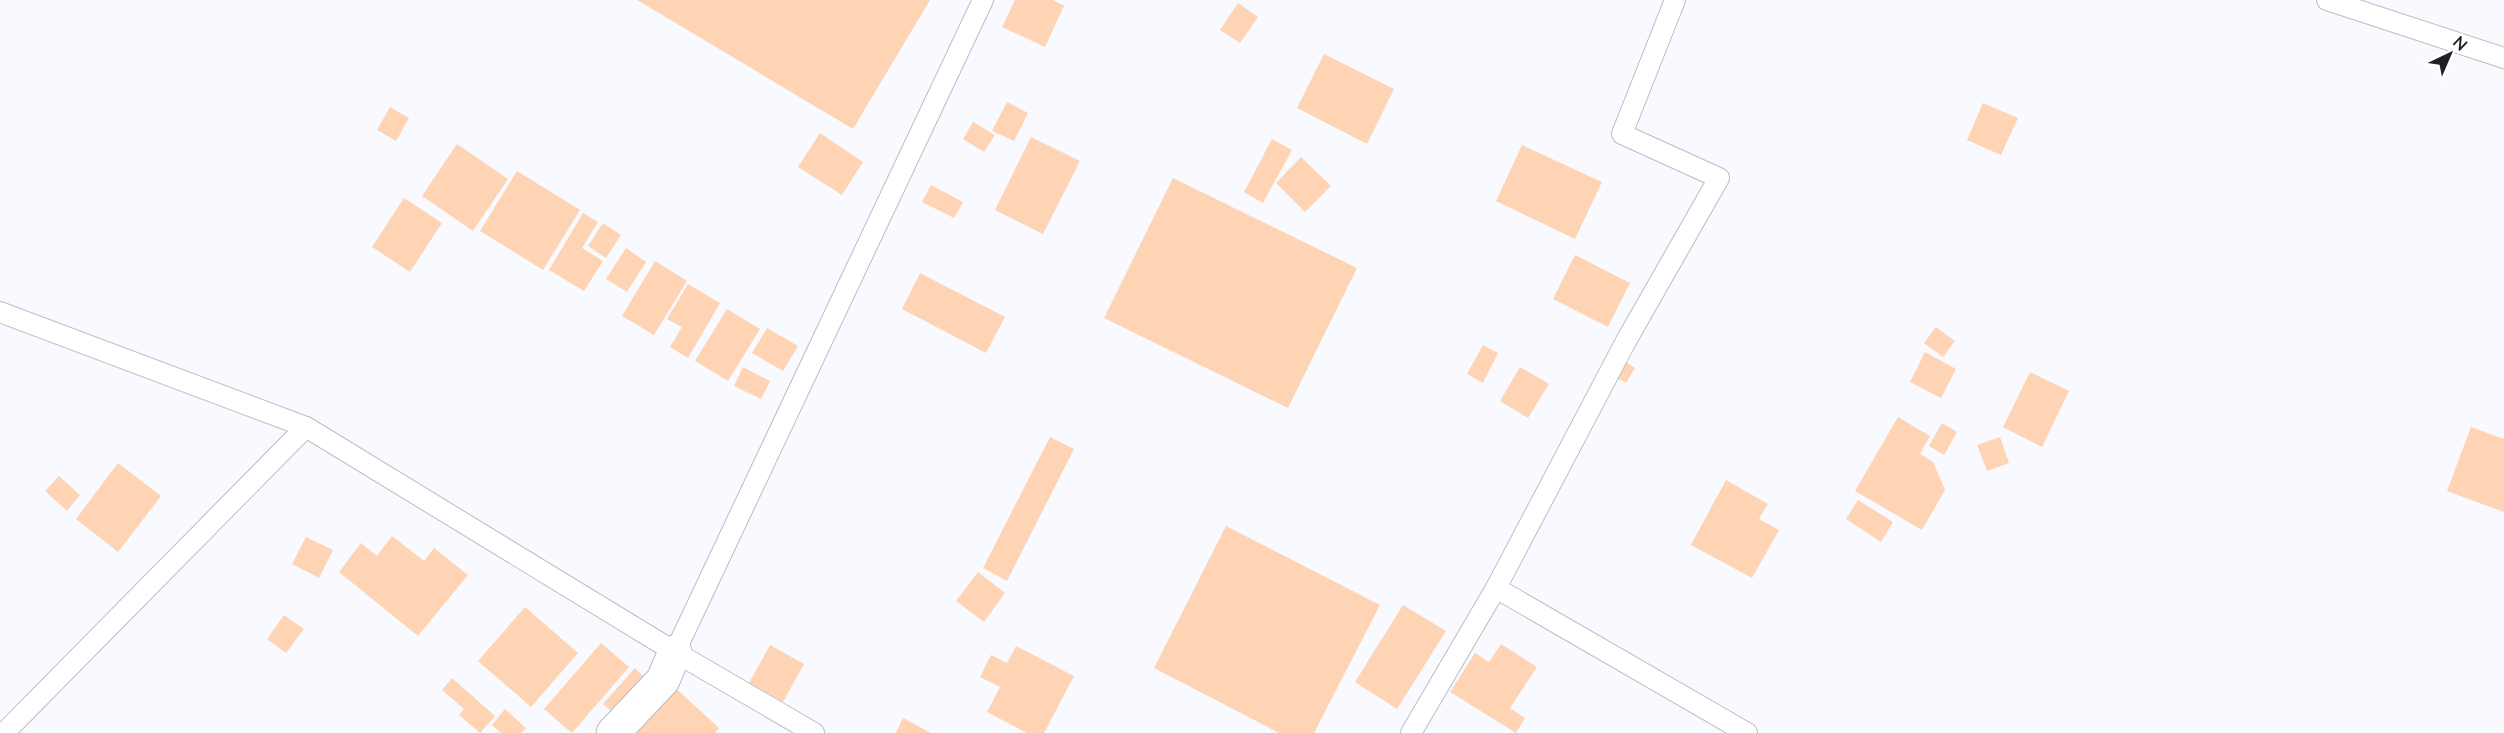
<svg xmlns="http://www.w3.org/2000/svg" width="2504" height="733" font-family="Lato,sans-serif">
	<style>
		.building { fill: #fed4b4 }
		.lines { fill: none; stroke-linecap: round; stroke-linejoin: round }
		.service-casing { stroke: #bcbdc3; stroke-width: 22 }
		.minor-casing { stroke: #bcbdc3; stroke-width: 35 }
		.service { stroke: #fff; stroke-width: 20 }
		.minor { stroke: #fff; stroke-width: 33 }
	</style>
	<rect width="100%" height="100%" fill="#f9faff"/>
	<g class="building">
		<polygon points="637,0 930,0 853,129"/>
		<polygon points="1015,0 1053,0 1064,6 1045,47 1002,27"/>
		<polygon points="1238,3 1258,17 1240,43 1220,30"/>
		<polygon points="1324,54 1394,89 1367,144 1297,108"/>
		<polygon points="1007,102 1028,113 1014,141 992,131"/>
		<polygon points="1983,103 2018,118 2001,155 1967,140"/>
		<polygon points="390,107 409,118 396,141 377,130"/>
		<polygon points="973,122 995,135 984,152 963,139"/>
		<polygon points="820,133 863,162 842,195 798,167"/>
		<polygon points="1031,137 1080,161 1043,234 995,210"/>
		<polygon points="1272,139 1292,150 1263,203 1244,192"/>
		<polygon points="457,144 508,179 473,231 422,196"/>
		<polygon points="1522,145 1602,182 1575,239 1496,201"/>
		<polygon points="1301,157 1331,186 1305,212 1276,183"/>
		<polygon points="517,171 580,210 543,270 480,231"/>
		<polygon points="1173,178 1357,268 1288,408 1104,318"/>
		<polygon points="931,185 963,202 954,218 922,202"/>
		<polygon points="404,198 442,223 410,272 372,247"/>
		<polygon points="583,213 598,222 582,248 603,261 584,291 549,270"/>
		<polygon points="603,223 621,235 606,258 588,246"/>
		<polygon points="626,248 646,262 627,292 606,279"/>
		<polygon points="1575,255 1630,283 1608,327 1553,299"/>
		<polygon points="655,261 687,281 654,335 622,316"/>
		<polygon points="920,273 1005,317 986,353 902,309"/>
		<polygon points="688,284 720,303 688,358 670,347 682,327 667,319"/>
		<polygon points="727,309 760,329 728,381 695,361"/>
		<polygon points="1936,327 1955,341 1943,357 1924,343"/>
		<polygon points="767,328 798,346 783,371 752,353"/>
		<polygon points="1483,345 1498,353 1483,383 1467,374"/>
		<polygon points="1925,352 1956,369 1941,398 1910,382"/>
		<polygon points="1623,360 1635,368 1626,383 1614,376"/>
		<polygon points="743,367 770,381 761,399 734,386"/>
		<polygon points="1520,367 1549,384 1528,418 1500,401"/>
		<polygon points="2030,372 2069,391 2042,447 2003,427"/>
		<polygon points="1898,417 1930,436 1920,454 1933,462 1945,490 1922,530 1855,491"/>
		<polygon points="1942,423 1957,432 1944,455 1929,446"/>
		<polygon points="2471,427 2504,439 2504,512 2447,491"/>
		<polygon points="1050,437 1074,449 1007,581 983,568"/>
		<polygon points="2000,437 2009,463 1987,471 1977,445"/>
		<polygon points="118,463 161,496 118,552 76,519"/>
		<polygon points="59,476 80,495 67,511 45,491"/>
		<polygon points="1726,480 1768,504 1759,519 1779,530 1752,578 1691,545"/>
		<polygon points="1858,500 1893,522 1881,542 1846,519"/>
		<polygon points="1226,526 1380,605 1314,733 1279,733 1154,668"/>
		<polygon points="392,536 424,561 434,548 468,575 418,636 339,572 361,543 377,556"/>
		<polygon points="306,537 333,550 319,578 292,564"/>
		<polygon points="978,572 1005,593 984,622 956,601"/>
		<polygon points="1403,605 1446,631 1397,709 1355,682"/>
		<polygon points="525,607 578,653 531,707 478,661"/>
		<polygon points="284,615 304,629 286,653 267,639"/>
		<polygon points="601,643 629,667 572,733 544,709"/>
		<polygon points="1501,644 1537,667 1510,708 1525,718 1516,733 1450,692 1475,653 1489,662"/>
		<polygon points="770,645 804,664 783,702 749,683"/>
		<polygon points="1016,646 1074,676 1044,733 1027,733 987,712 1000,687 980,677 991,655 1007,663"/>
		<polygon points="635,668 649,682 618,717 603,704"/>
		<polygon points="452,678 495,716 480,733 459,715 464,709 442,690"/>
		<polygon points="670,683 719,728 715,733 625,733"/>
		<polygon points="505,709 526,728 521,733 501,733 492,725"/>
		<polygon points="903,718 931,733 896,733"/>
	</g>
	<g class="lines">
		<g class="service-casing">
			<g id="service">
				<polyline points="2327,0 2504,58"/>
				<polyline points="0,312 306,427 675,652 983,0"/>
				<polyline points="1496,588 1747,733"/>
				<polyline points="675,652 814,733"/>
				<polyline points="4,733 306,427"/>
				<polyline points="1411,733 1496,588 1626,341 1719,178 1622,134 1675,0"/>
			</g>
		</g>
		<g class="minor-casing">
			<polyline id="minor" points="613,733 663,680 675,652"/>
		</g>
		<use href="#service" class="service"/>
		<use href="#minor" class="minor"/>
	</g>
	<g transform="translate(2450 54) rotate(44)" stroke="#ffffff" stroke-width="4.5" paint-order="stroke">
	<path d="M0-4.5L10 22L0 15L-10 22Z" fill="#1f2021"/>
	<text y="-9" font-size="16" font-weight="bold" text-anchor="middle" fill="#1f2021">N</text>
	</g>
</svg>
